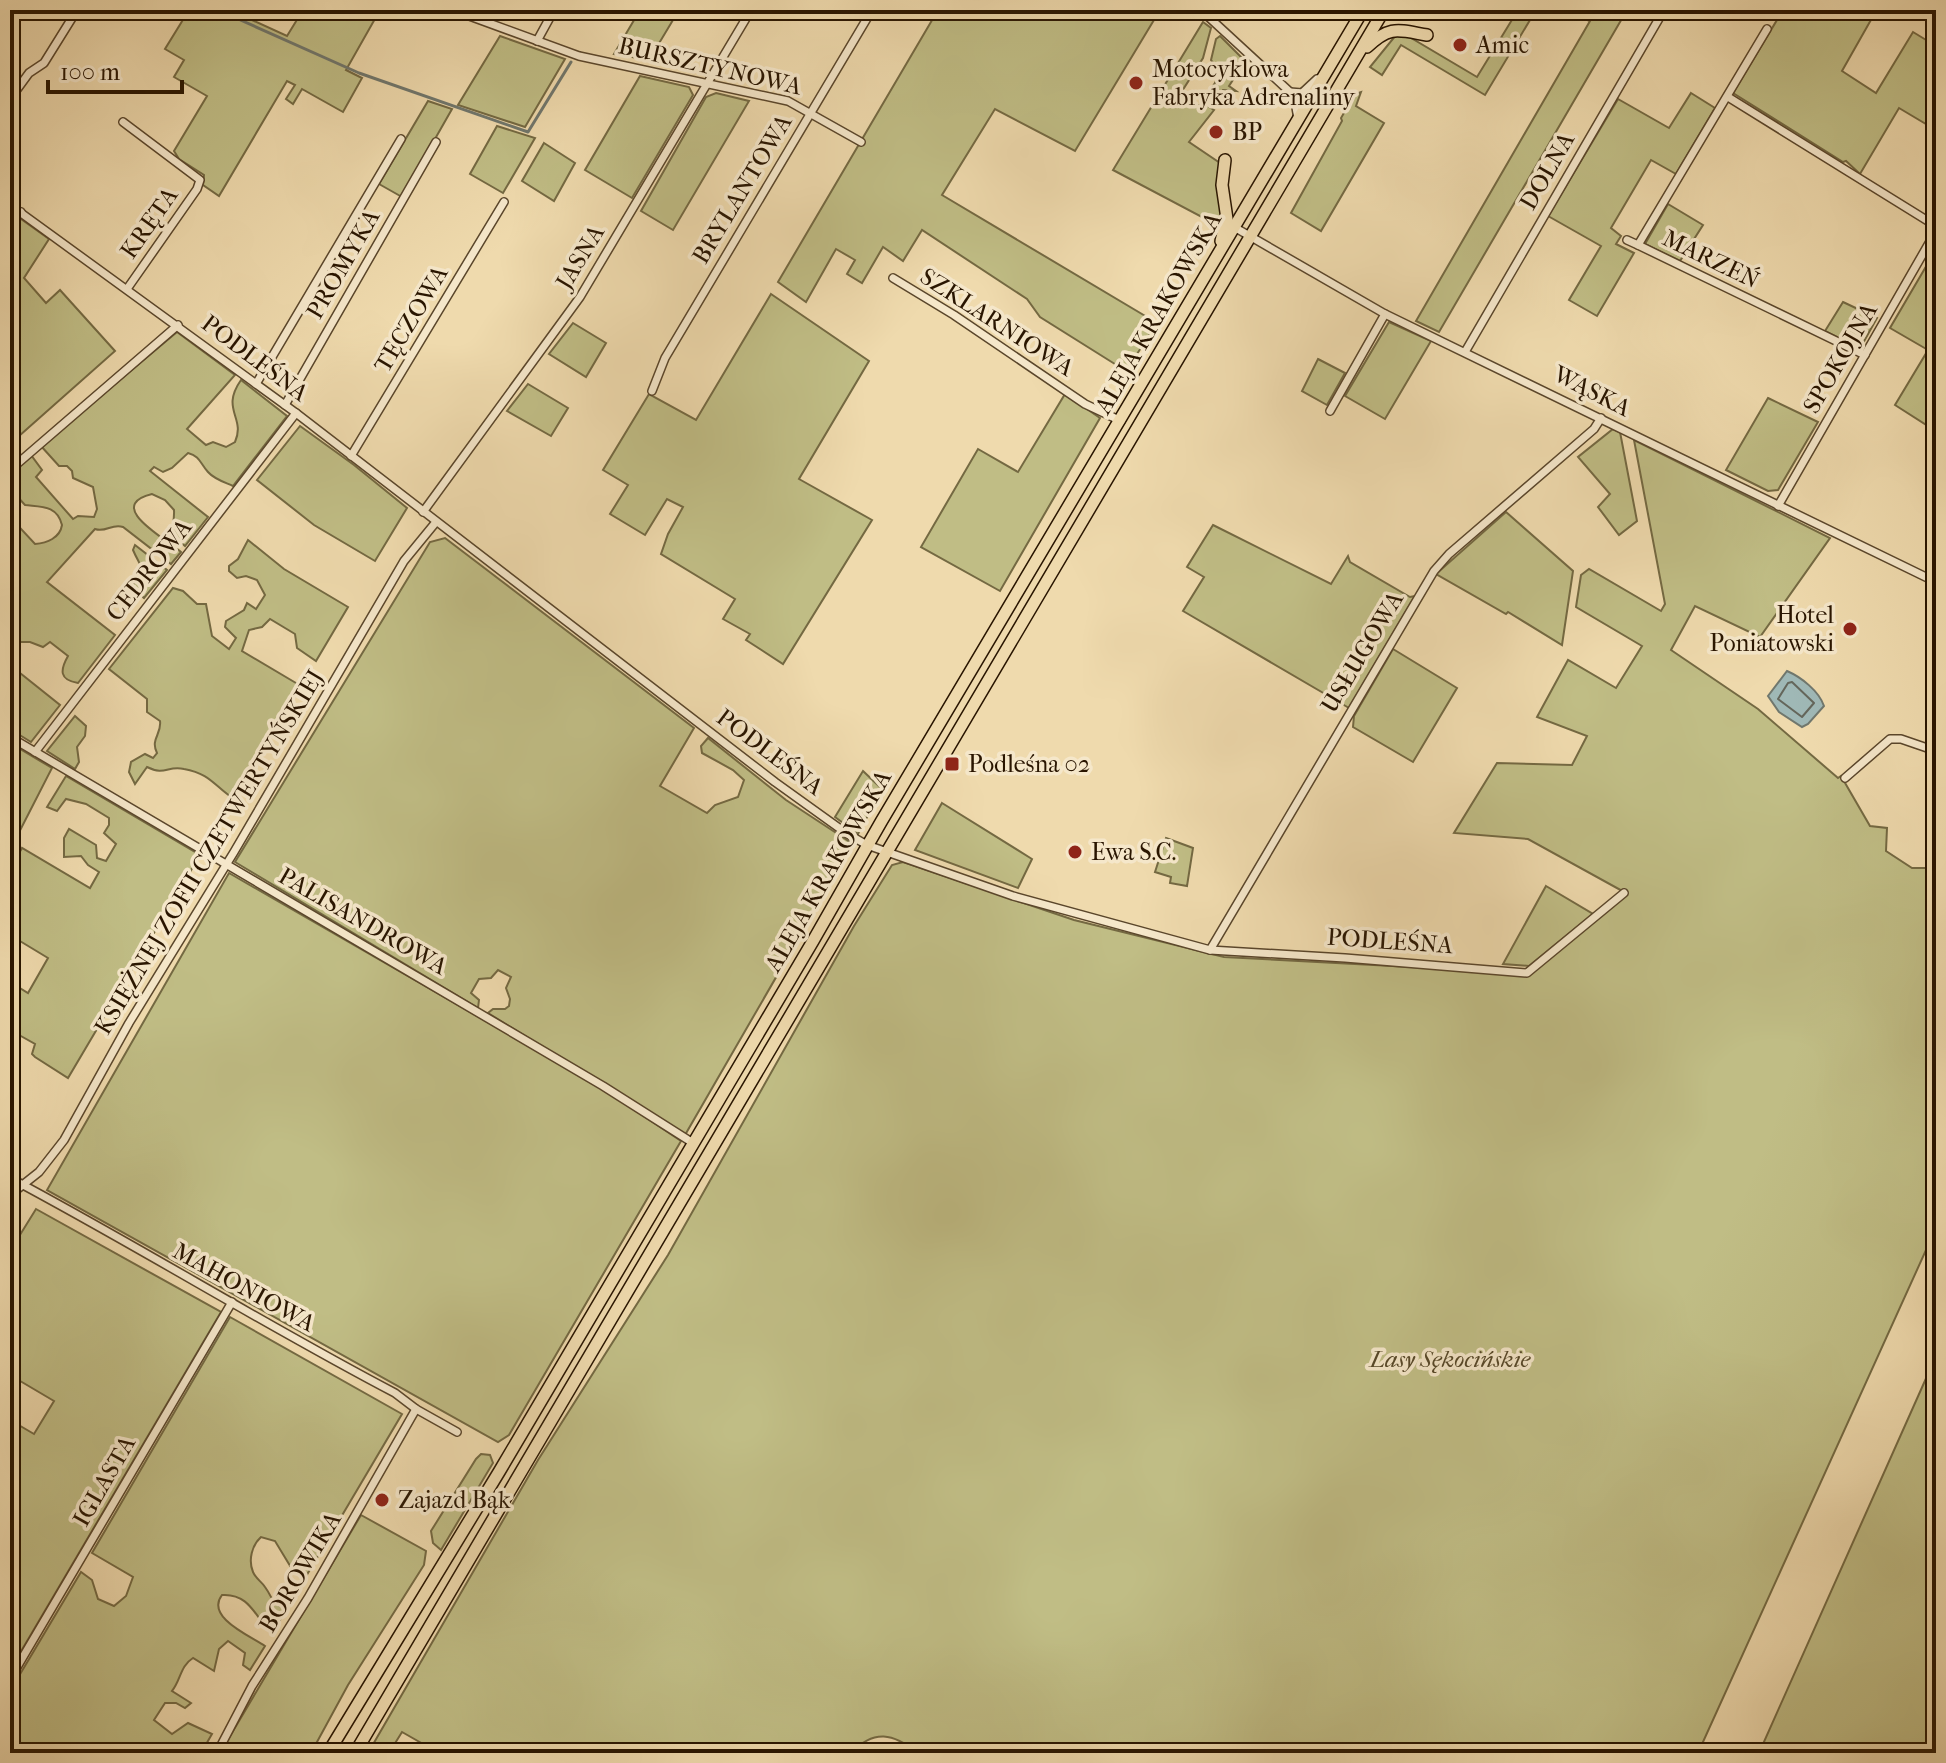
<svg xmlns="http://www.w3.org/2000/svg" width="1946" height="1763" font-family="'IM FELL French Canon',serif">
	<style>
		.green { fill: #c0bd85; stroke: #746942; stroke-width: 2 }
		.water { fill: #9fb8b6; stroke: #70776d; stroke-width: 2 }
		.lines { fill: none; stroke-linecap: round; stroke-linejoin: round }
		.shore { stroke: #64665b; stroke-width: 2 }
		.stream { stroke: #70776d; stroke-width: 3 }
		.minor-casing { stroke: #5a462b; stroke-width: 10 }
		.primary-casing { stroke: #291500; stroke-width: 14 }
		.minor { stroke: #f5e7ca; stroke-width: 7 }
		.primary { stroke: #efdaad; stroke-width: 11 }
		.poi-dot { fill: #8f2418; stroke: #f5e7ca; stroke-width: 3 }
		.labels { text-anchor: middle; dominant-baseline: central; stroke-width: 7; stroke-linejoin: round; paint-order: stroke }
		.poi-label { font-size: 24px; fill: #291500; stroke: #f5e7ca; text-anchor: start }
		.street-label { font-size: 24px; fill: #291500; stroke: #f5e7ca }
		.park-label { font-size: 24px; font-style: italic; fill: #564728; stroke: #f5e7ca }
	</style>
	<rect width="100%" height="100%" fill="#efdaad"/>
	<filter id="stains"><feTurbulence type="fractalNoise" baseFrequency=".0025" numOctaves="4"/><feColorMatrix values="0 0 0 0 .2 0 0 0 0 .09 0 0 0 0 .02 0 0 0 .5 -.17"/></filter>
	<radialGradient id="worn" r=".72"><stop offset=".6" stop-color="#630" stop-opacity="0"/><stop offset="1" stop-color="#630" stop-opacity=".3"/></radialGradient>
	<g class="green">
		<polygon points="189,10 230,10 287,36 303,10 380,10 346,70 362,78 343,112 302,89 293,104 286,99 295,85 287,81 219,196 203,185 204,175 179,159 174,151 207,96 174,77 184,60 165,49"/>
		<polygon points="640,10 679,10 649,60 614,54"/>
		<polygon points="938,10 1160,10 1075,151 995,109 942,195 1157,323 1126,371 1040,317 1027,299 922,230 903,261 883,247 862,283 847,274 855,260 836,249 806,302 778,282"/>
		<polygon points="1518,10 1536,10 1485,95 1401,45 1382,75 1370,67 1396,35 1406,35 1477,77"/>
		<polygon points="1561,10 1627,10 1439,332 1416,321 1590,21"/>
		<polygon points="1783,10 1876,11 1842,71 1876,93 1913,32 1936,46 1936,130 1899,108 1860,174 1846,161 1843,162 1733,93"/>
		<polygon points="1203,22 1211,28 1203,58 1179,96 1196,106 1204,104 1214,110 1189,142 1220,163 1218,189 1224,211 1215,224 1113,170"/>
		<polygon points="500,36 565,59 525,127 458,105"/>
		<polygon points="1220,36 1254,70 1251,73 1242,66 1229,86 1236,91 1223,90 1215,101 1207,96 1221,73 1211,60 1216,39"/>
		<polygon points="640,76 689,87 693,95 632,198 585,170"/>
		<polygon points="1361,92 1356,106 1384,123 1321,231 1291,213 1342,121 1341,118 1355,94"/>
		<polygon points="716,93 749,101 673,230 641,211 706,97"/>
		<polygon points="1691,93 1715,108 1676,174 1651,160 1611,228 1621,236 1616,244 1634,253 1597,316 1569,300 1601,246 1548,216 1618,99 1669,128"/>
		<polygon points="428,101 452,109 402,197 379,184"/>
		<polygon points="497,126 535,138 503,193 470,174"/>
		<polygon points="544,143 575,163 554,201 522,181"/>
		<polygon points="1668,204 1703,225 1680,261 1645,244"/>
		<polygon points="21,219 49,239 24,278 46,303 60,290 115,351 10,444 10,228"/>
		<polygon points="1931,258 1936,262 1936,417 1934,416 1928,426 1895,405 1928,350 1890,328"/>
		<polygon points="771,294 869,361 799,479 872,520 783,664 746,640 750,634 723,619 735,599 661,554 668,534 683,507 667,499 645,535 610,514 628,485 603,470 649,394 696,420"/>
		<polygon points="1843,302 1877,318 1862,345 1856,347 1825,331"/>
		<polygon points="1389,322 1431,341 1385,419 1345,396"/>
		<polygon points="573,323 606,343 586,377 549,354"/>
		<path d="M177,332L235,375L187,429L206,445L213,442L226,447L235,442C246,417 220,410 241,380L287,416L233,486C224,482 214,479 208,472C200,463 200,456 188,453L172,468L163,472L154,467L150,471L208,517L185,546C165,529 175,531 174,510L165,500L152,494C103,506 168,540 181,552L171,564L123,527C112,523 106,533 95,529L47,582L115,635L78,683C59,680 60,670 68,656L50,642L43,647L30,642H19L10,658V517L35,544C47,543 60,538 62,525C57,505 41,507 25,505L15,494L12,496L10,494V474L31,455L42,470L36,477L73,519L78,516L94,517L97,509L93,487L73,478L72,471L67,466H59L41,446Z"/>
		<polygon points="1318,359 1345,373 1327,405 1302,391"/>
		<polygon points="528,384 568,408 551,436 507,411"/>
		<polygon points="1065,394 1100,418 1000,591 921,547 978,449 1018,472"/>
		<polygon points="1768,398 1818,422 1778,490 1768,491 1726,470"/>
		<polygon points="300,426 354,465 407,508 375,561 314,525 257,480"/>
		<polygon points="1613,429 1620,432 1637,521 1619,535 1598,507 1610,494 1578,457"/>
		<path d="M1634,440L1830,538L1760,637L1695,606L1671,650L1758,709L1838,778L1841,776L1870,826L1887,828L1886,851L1912,868H1936V1228L1698,1753H918C893,1733 874,1729 851,1753H439L402,1732L389,1753H368L538,1460L668,1255L854,926L892,865L903,862L1074,920L1224,957L1449,969L1526,976L1626,893L1528,839L1454,833L1497,763L1572,765L1587,736L1537,717L1568,660L1616,688L1642,646L1576,607L1581,575L1589,569L1661,611L1665,604Z"/>
		<polygon points="1506,512 1573,571 1562,645 1508,612 1506,614 1436,574"/>
		<polygon points="1213,525 1331,584 1348,556 1350,562 1410,597 1415,596 1349,708 1183,611 1204,577 1187,567"/>
		<polygon points="445,538 694,728 660,786 707,813 715,805 738,797 744,780 733,770 702,753 701,746 708,738 786,800 853,844 685,1135 488,1013 493,1009 505,1009 509,1006 510,999 506,988 511,977 498,970 491,978 479,979 471,993 479,1000 478,1008 235,862 430,542"/>
		<path d="M248,540L284,569L348,607L316,661L297,648L295,634L270,619L262,627L249,630L242,651L301,686L234,799C214,786 211,774 184,769C168,765 165,776 147,767L135,784L129,772L131,762L145,754L153,758L157,753C150,739 162,734 160,721L147,712V699L109,669L173,588L183,591L197,604H206L212,636L229,649L236,638L225,627L226,621L244,610L247,603L256,609L265,595L257,580L246,576L237,578L229,571V566L238,559Z"/>
		<path d="M135,545L167,570L144,598L131,587C148,568 142,571 133,550Z"/>
		<polygon points="1393,649 1457,688 1413,762 1353,727 1354,716"/>
		<polygon points="10,665 60,705 31,742 10,729"/>
		<polygon points="75,716 86,726 85,736 77,747 79,762 75,769 47,751"/>
		<polygon points="10,743 52,768 10,850"/>
		<polygon points="863,771 882,789 858,834 835,817"/>
		<polygon points="66,776 200,855 68,1078 35,1057 32,1054 35,1044 19,1035 16,1040 10,1040 10,982 28,993 48,958 10,935 10,869 22,848 90,888 99,872 88,865 81,856 64,857 64,838 69,829 96,845 97,858 106,861 116,844 104,833 109,825 109,818 86,804 66,799 57,811 47,807"/>
		<polygon points="942,803 1032,859 1018,888 915,850"/>
		<polygon points="1166,838 1193,848 1187,886 1170,883 1171,877 1155,872"/>
		<polygon points="229,873 597,1085 681,1141 509,1435 498,1442 47,1190"/>
		<polygon points="1546,886 1593,914 1529,966 1503,964"/>
		<polygon points="36,1209 221,1312 10,1670 10,1420 34,1434 54,1401 10,1375 10,1251"/>
		<path d="M230,1317L402,1414L305,1578L292,1569L275,1541L261,1537C252,1545 248,1560 253,1572C256,1579 262,1582 265,1587C275,1601 268,1599 286,1610L272,1633C256,1620 251,1593 222,1595C205,1617 250,1636 265,1646L250,1670L243,1665L245,1653L228,1641L219,1649L214,1671L193,1658C180,1666 181,1680 172,1691L191,1703L185,1708L176,1703H165L154,1720L172,1734L188,1723L212,1734L201,1753H10V1691L81,1572L92,1580L98,1599L114,1606L126,1596L133,1577L92,1553Z"/>
		<polygon points="1936,1356 1936,1753 1759,1753"/>
		<polygon points="481,1454 490,1455 493,1463 441,1550 433,1543 431,1531 476,1459"/>
		<polygon points="361,1515 426,1551 424,1565 348,1685 311,1753 220,1753"/>
	</g>
	<path class="water" d="M1787,671C1801,677 1819,691 1824,706L1808,724L1802,727L1779,712L1768,696Z"/>
	<g class="lines">
		<polygon class="shore" points="1792,682 1814,703 1802,717 1778,699 1788,683"/>
		<polyline class="stream" points="144,15 227,14 359,73 528,132 571,62"/>
		<g class="minor-casing">
			<g id="minor">
				<polyline points="453,10 579,56 788,101 861,142"/>
				<polyline points="1201,10 1290,92 1295,102 1298,119"/>
				<polyline points="1767,29 1638,245 1865,355"/>
				<polyline points="537,41 554,10"/>
				<polyline points="1290,92 1302,93 1317,79"/>
				<polyline points="1728,97 1936,226"/>
				<polyline points="10,99 29,73 44,63 77,10"/>
				<polyline points="123,122 200,180 197,189 127,289"/>
				<polyline points="10,205 296,413 775,782 846,833 867,845 1013,896 1210,950 1345,958 1527,973 1624,893"/>
				<polyline points="10,222 21,212"/>
				<polyline points="1234,227 1385,314 1936,582"/>
				<polyline points="1627,240 1638,245"/>
				<polyline points="893,278 954,315 1085,404 1121,421"/>
				<polyline points="1465,352 1664,10"/>
				<polyline points="256,384 401,139"/>
				<polyline points="652,391 665,358 872,10"/>
				<polyline points="285,405 436,142"/>
				<polyline points="1330,411 1385,314"/>
				<polyline points="351,456 504,202"/>
				<polyline points="10,470 178,325"/>
				<polyline points="1778,506 1936,231"/>
				<polyline points="423,512 580,297 751,10"/>
				<polyline points="10,737 603,1086 693,1143"/>
				<polyline points="35,752 296,413"/>
				<polyline points="1845,778 1890,739 1901,739 1936,751"/>
				<polyline points="1210,950 1434,571 1449,554 1594,429 1601,418"/>
				<path d="M10,1178C140,1247 265,1325 395,1393L416,1409L457,1432"/>
				<polyline points="10,1195 39,1172 64,1140 129,1023 234,852 404,561 436,522"/>
				<polyline points="10,1679 232,1302"/>
				<polyline points="217,1753 252,1686 308,1598 416,1409"/>
			</g>
		</g>
		<g class="primary-casing">
			<g id="primary">
				<path d="M1367,47C1390,25 1398,30 1427,35"/>
				<polyline points="1221,241 1227,219 1222,185 1225,160"/>
				<polyline points="328,1753 499,1472 813,941 881,822 1363,10"/>
				<polyline points="355,1753 1384,10"/>
			</g>
		</g>
		<use href="#minor" class="minor"/>
		<use href="#primary" class="primary"/>
	</g>
	<g class="poi-dot">
		<circle cx="1460" cy="45" r="8"/>
		<circle cx="1136" cy="83" r="8"/>
		<circle cx="1216" cy="132" r="8"/>
		<circle cx="1850" cy="629" r="8"/>
		<rect x="944" y="756" width="16" height="16" rx="4"/>
		<circle cx="1075" cy="852" r="8"/>
		<circle cx="382" cy="1500" r="8"/>
	</g>
	<g class="labels">
		<g class="poi-label">
			<text x="1476" y="45">Amic</text>
			<text x="1152" y="69">Motocyklowa<tspan x="1152" dy="28">Fabryka Adrenaliny</tspan></text>
			<text x="1232" y="132">BP</text>
			<text x="1834" y="615" text-anchor="end">Hotel<tspan x="1834" dy="28">Poniatowski</tspan></text>
			<text x="968" y="764">Podleśna 02</text>
			<text x="1091" y="852">Ewa S.C.</text>
			<text x="398" y="1500">Zajazd Bąk</text>
		</g>
		<g class="street-label">
			<text transform="translate(710 66) rotate(13)">BURSZTYNOWA</text>
			<text transform="translate(1547 171) rotate(-60)">DOLNA</text>
			<text transform="translate(742 189) rotate(-59)">BRYLANTOWA</text>
			<text transform="translate(149 223) rotate(-55)">KRĘTA</text>
			<text transform="translate(580 257) rotate(-59)">JASNA</text>
			<text transform="translate(1711 259) rotate(26)">MARZEŃ</text>
			<text transform="translate(343 264) rotate(-60)">PROMYKA</text>
			<text transform="translate(1158 313) rotate(-60)">ALEJA KRAKOWSKA</text>
			<text transform="translate(411 319) rotate(-59)">TĘCZOWA</text>
			<text transform="translate(997 322) rotate(33)">SZKLARNIOWA</text>
			<text transform="translate(255 358) rotate(37)">PODLEŚNA</text>
			<text transform="translate(1840 358) rotate(-60)">SPOKOJNA</text>
			<text transform="translate(1592 391) rotate(27)">WĄSKA</text>
			<text transform="translate(149 570) rotate(-52)">CEDROWA</text>
			<text transform="translate(1362 652) rotate(-59)">USŁUGOWA</text>
			<text transform="translate(770 752) rotate(37)">PODLEŚNA</text>
			<text transform="translate(209 852) rotate(-59)">KSIĘŻNEJ ZOFII CZETWERTYŃSKIEJ</text>
			<text transform="translate(828 871) rotate(-60)">ALEJA KRAKOWSKA</text>
			<text transform="translate(363 921) rotate(30)">PALISANDROWA</text>
			<text transform="translate(1390 941) rotate(4)">PODLEŚNA</text>
			<text transform="translate(244 1287) rotate(29)">MAHONIOWA</text>
			<text transform="translate(104 1481) rotate(-60)">IGLASTA</text>
			<text transform="translate(300 1572) rotate(-59)">BOROWIKA</text>
		</g>
		<g class="park-label">
			<text x="1450" y="1359">Lasy Sękocińskie</text>
		</g>
	</g>
	<rect width="1946" height="1763" fill="none" stroke="#efdaad" stroke-width="40"/>
	<rect x="12" y="12" width="1922" height="1739" fill="none" stroke="#291500" stroke-width="4"/>
	<rect x="20" y="20" width="1906" height="1723" fill="none" stroke="#291500" stroke-width="2"/>
	<path d="M48 80v12h134v-12" fill="none" stroke="#291500" stroke-width="4"/>
	<text x="60" y="80" font-size="24" fill="#291500" stroke="#f5e7ca" stroke-width="6" paint-order="stroke">100 m</text>
	<rect width="100%" height="100%" filter="url(#stains)"/>
	<rect width="100%" height="100%" fill="url(#worn)"/>
</svg>
